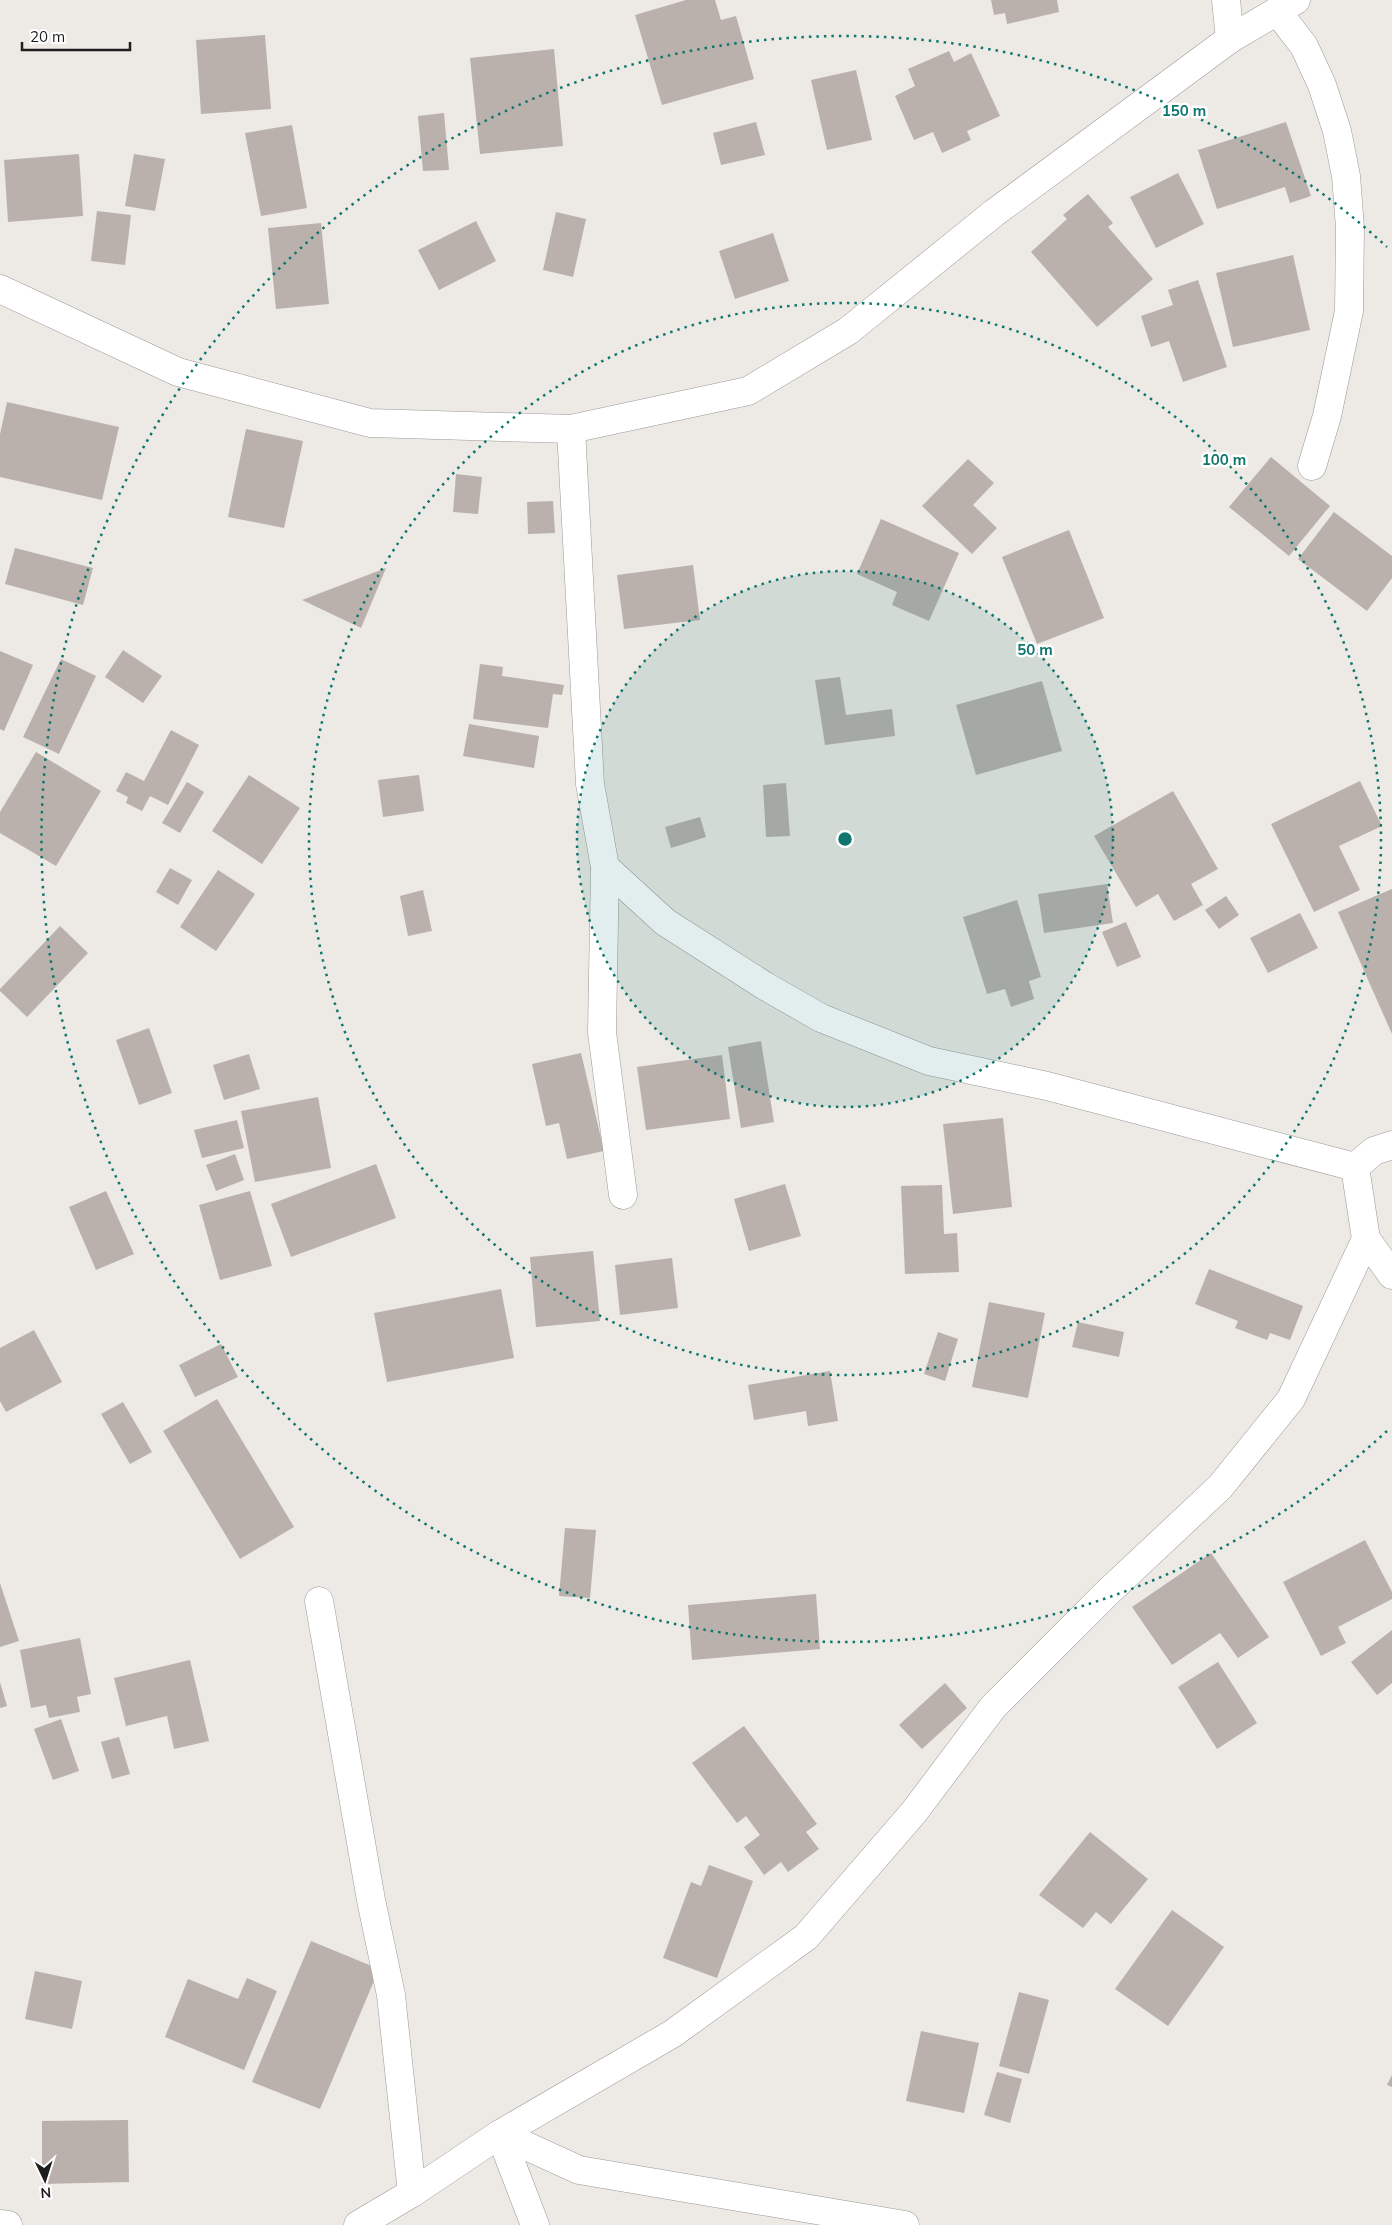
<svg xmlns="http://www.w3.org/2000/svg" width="1392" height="2225" font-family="Mulish,sans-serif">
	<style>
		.building { fill: #bab1ad }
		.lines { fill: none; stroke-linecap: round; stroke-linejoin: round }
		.minor-casing { stroke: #9a9a9a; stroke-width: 29 }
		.minor { stroke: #fff; stroke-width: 28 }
		.ring { fill: none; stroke: #0f766e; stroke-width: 2.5; stroke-dasharray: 2.5 5 }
		.centre { fill: #0f766e; stroke: #fff; stroke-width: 2.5 }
		.ring-label { font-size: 15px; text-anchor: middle; font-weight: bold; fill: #0f766e; stroke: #fff; stroke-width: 5; stroke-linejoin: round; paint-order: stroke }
	</style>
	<rect width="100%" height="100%" fill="#ede9e4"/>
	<g class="building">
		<polygon points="686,0 715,0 721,20 736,16 754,79 662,105 635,15"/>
		<polygon points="991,0 1057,0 1059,12 1007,24 1005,13 994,15"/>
		<polygon points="265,35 271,109 201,114 196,40"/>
		<polygon points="554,49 563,146 480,154 470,58"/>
		<polygon points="949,51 954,62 971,53 1000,116 967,131 971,140 942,153 933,132 914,140 895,96 915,86 908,69"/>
		<polygon points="856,70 872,140 827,150 811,80"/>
		<polygon points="444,113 449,170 423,171 418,116"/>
		<polygon points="756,122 765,155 721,165 713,133"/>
		<polygon points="1286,122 1311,196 1290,203 1285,187 1217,209 1198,150"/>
		<polygon points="292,125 307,208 261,216 245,133"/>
		<polygon points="79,154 83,216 8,222 4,160"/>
		<polygon points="134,154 165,159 155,211 125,206"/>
		<polygon points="1178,173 1204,224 1156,248 1130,197"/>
		<polygon points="1088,194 1113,223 1108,227 1153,279 1097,327 1031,252 1067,219 1063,215"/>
		<polygon points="97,211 131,215 125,265 91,261"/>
		<polygon points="556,212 586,219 573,277 543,270"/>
		<polygon points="476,221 496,261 439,290 418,250"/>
		<polygon points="321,223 329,304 276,309 268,228"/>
		<polygon points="773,233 789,281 735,299 719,251"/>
		<polygon points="1293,255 1310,330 1233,347 1216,273"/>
		<polygon points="1198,280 1227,367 1183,382 1169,341 1151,347 1141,316 1173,305 1168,290"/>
		<polygon points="7,402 119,427 102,500 0,477 0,434"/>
		<polygon points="246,429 303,441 284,528 228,517"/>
		<polygon points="1271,457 1330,506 1289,556 1229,507"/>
		<polygon points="968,459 994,483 973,505 997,528 972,554 922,506"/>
		<polygon points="456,474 482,477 478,514 453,512"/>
		<polygon points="553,501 555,533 528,534 527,502"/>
		<polygon points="1334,512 1392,556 1392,578 1367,611 1298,559"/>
		<polygon points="881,519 959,553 929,621 892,605 897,592 857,574"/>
		<polygon points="1069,530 1104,618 1037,644 1002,557"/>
		<polygon points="15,548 93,568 83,605 5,584"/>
		<polygon points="693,565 700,620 624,629 617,575"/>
		<polygon points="386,568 361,628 302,600"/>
		<polygon points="123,650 162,676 143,703 105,677"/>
		<polygon points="0,651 33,665 4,731 0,729"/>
		<polygon points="61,659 96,676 59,754 23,737"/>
		<polygon points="480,664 503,667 502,676 564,685 562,695 553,694 548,728 473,719"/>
		<polygon points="840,677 846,715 892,709 895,736 825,745 815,680"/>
		<polygon points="1042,681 1062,751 976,775 956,705"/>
		<polygon points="469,724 539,736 534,768 463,756"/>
		<polygon points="171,730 199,745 168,805 150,796 142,811 126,803 128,797 116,791 126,772 144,781"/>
		<polygon points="36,752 101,791 56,866 0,833 0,812"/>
		<polygon points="249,775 300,808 262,864 212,831"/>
		<polygon points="419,775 424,811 383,817 378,780"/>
		<polygon points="1360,781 1382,826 1339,846 1360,890 1314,912 1271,824"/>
		<polygon points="187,782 204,792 180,833 162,823"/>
		<polygon points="786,783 790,836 766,837 763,785"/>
		<polygon points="1173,791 1218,869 1191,884 1203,905 1174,921 1158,894 1136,907 1094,836"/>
		<polygon points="700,817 706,837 671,848 665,827"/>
		<polygon points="170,868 192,880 178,905 156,892"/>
		<polygon points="218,870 255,894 216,951 180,927"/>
		<polygon points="1107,884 1113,923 1044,933 1038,894"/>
		<polygon points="1392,889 1392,1034 1338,912"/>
		<polygon points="423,890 432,931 408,936 400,896"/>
		<polygon points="1226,896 1239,915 1219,929 1205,910"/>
		<polygon points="1017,900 1041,977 1029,981 1034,999 1011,1007 1005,989 987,994 963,917"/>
		<polygon points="1300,913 1318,948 1268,973 1250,938"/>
		<polygon points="1126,922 1141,957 1117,967 1102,932"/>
		<polygon points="60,926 88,953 27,1017 0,991 0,989"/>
		<polygon points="149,1028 172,1093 139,1105 116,1040"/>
		<polygon points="761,1041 774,1122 741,1128 728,1047"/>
		<polygon points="581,1053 604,1151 567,1159 559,1123 546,1126 532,1064"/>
		<polygon points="249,1054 260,1089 224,1100 213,1065"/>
		<polygon points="722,1055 730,1119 646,1130 637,1067"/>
		<polygon points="318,1097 331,1168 255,1182 241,1111"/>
		<polygon points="1003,1118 1012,1207 953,1214 943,1124"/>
		<polygon points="237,1120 244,1148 202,1158 194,1130"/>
		<polygon points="235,1154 244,1180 216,1191 206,1165"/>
		<polygon points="376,1164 396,1218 291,1257 271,1204"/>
		<polygon points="785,1184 801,1236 749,1251 734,1199"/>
		<polygon points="942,1185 944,1234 957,1233 959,1272 905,1274 901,1186"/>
		<polygon points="106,1191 134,1254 96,1270 69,1207"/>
		<polygon points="250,1191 272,1266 220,1280 199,1205"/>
		<polygon points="593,1251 600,1321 536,1327 530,1257"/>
		<polygon points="672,1258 678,1308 620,1315 615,1265"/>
		<polygon points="1209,1269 1303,1306 1290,1340 1270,1333 1267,1340 1235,1328 1238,1321 1195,1304"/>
		<polygon points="501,1289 514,1358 387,1382 374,1313"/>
		<polygon points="989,1302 1045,1313 1028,1398 972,1387"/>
		<polygon points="1078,1322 1124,1332 1119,1357 1072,1347"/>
		<polygon points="34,1330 62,1382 6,1412 0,1401 0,1348"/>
		<polygon points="938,1332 958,1339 945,1381 924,1374"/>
		<polygon points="221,1344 238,1377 195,1397 179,1365"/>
		<polygon points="830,1371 838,1421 808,1426 806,1411 754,1420 748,1385"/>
		<polygon points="217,1399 294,1527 240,1559 163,1431"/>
		<polygon points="123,1402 152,1452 130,1464 101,1414"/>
		<polygon points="565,1528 596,1530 590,1598 559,1596"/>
		<polygon points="1365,1540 1392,1592 1392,1599 1338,1627 1346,1643 1321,1656 1283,1582"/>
		<polygon points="1211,1553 1269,1637 1238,1658 1220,1633 1172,1665 1132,1607"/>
		<polygon points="0,1583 19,1641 0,1647"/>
		<polygon points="816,1594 820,1649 692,1660 688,1605"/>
		<polygon points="1392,1630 1392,1683 1377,1695 1351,1662"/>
		<polygon points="80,1638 91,1694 77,1697 80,1712 49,1718 46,1705 31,1708 20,1650"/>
		<polygon points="190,1660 209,1741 174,1749 167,1716 126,1726 114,1678"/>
		<polygon points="1218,1662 1257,1723 1217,1749 1178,1687"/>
		<polygon points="0,1682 7,1706 0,1708"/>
		<polygon points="945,1683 967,1708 922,1749 899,1725"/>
		<polygon points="61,1719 79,1771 53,1780 34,1729"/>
		<polygon points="744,1726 817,1824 806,1832 819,1849 788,1872 781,1862 764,1875 744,1847 760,1835 746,1816 737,1823 692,1763"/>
		<polygon points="119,1737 130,1774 112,1779 101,1742"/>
		<polygon points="1090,1832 1148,1879 1111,1924 1096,1912 1083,1928 1039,1895"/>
		<polygon points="709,1865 753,1881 717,1978 663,1958 691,1882 701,1886"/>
		<polygon points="1172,1910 1224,1947 1168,2026 1115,1989"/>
		<polygon points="311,1941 379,1969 320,2109 252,2082"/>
		<polygon points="35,1971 82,1981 72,2029 25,2019"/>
		<polygon points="247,1978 277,1991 244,2070 165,2037 188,1979 238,1999"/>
		<polygon points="1019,1992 1049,2000 1029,2074 999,2066"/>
		<polygon points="921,2031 979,2043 964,2113 906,2101"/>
		<polygon points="997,2072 1022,2079 1010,2123 984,2115"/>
		<polygon points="1392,2075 1392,2087 1387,2085"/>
		<polygon points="128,2120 129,2182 42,2184 42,2121"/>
	</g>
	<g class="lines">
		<g class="minor-casing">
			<g id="minor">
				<polyline points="1226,0 1230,39"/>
				<polyline points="1277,11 1304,46 1322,85 1337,131 1346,176 1350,228 1349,311 1327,416 1312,466"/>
				<polyline points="0,289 178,372 370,423 571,429 748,391 848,331 994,213 1230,39 1296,0"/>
				<polyline points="571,429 590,784 605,867 665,922 765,986 821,1018 929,1061 1047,1086 1355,1167"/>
				<polyline points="605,867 602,1032 623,1195"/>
				<polyline points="1366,1239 1392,1275"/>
				<polyline points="319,1601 371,1900 391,1995 412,2193"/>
				<polyline points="500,2134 579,2170 905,2225"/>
				<polyline points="500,2134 535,2225"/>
				<polyline points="0,2224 8,2225"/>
				<polyline points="358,2225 412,2193 500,2134 672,2034 806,1937 914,1812 993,1707 1107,1593 1220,1487 1291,1399 1366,1239 1355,1167 1374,1151 1392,1145"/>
			</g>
		</g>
		<use href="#minor" class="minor"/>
	</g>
	<circle cx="845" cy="839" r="268" fill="#0f766e" fill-opacity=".12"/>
	<g class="ring">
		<circle cx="845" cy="839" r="268"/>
		<circle cx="845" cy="839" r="536"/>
		<path d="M1387 1431A803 803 0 1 1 1387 247"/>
	</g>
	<circle cx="845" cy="839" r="8" class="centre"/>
	<g class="ring-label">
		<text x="1184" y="116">150 m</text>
		<text x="1224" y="465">100 m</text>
		<text x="1035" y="655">50 m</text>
	</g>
	<g transform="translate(45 2180) rotate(176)" stroke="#ffffff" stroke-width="4" paint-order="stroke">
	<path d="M0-4L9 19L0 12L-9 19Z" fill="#1d1d1d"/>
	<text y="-8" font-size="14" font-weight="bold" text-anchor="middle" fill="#1d1d1d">N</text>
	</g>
	<path d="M22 42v8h108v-8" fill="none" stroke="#1d1d1d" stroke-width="2.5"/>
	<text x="30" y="42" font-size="15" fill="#1d1d1d" stroke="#ffffff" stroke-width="4" paint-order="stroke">20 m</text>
</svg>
